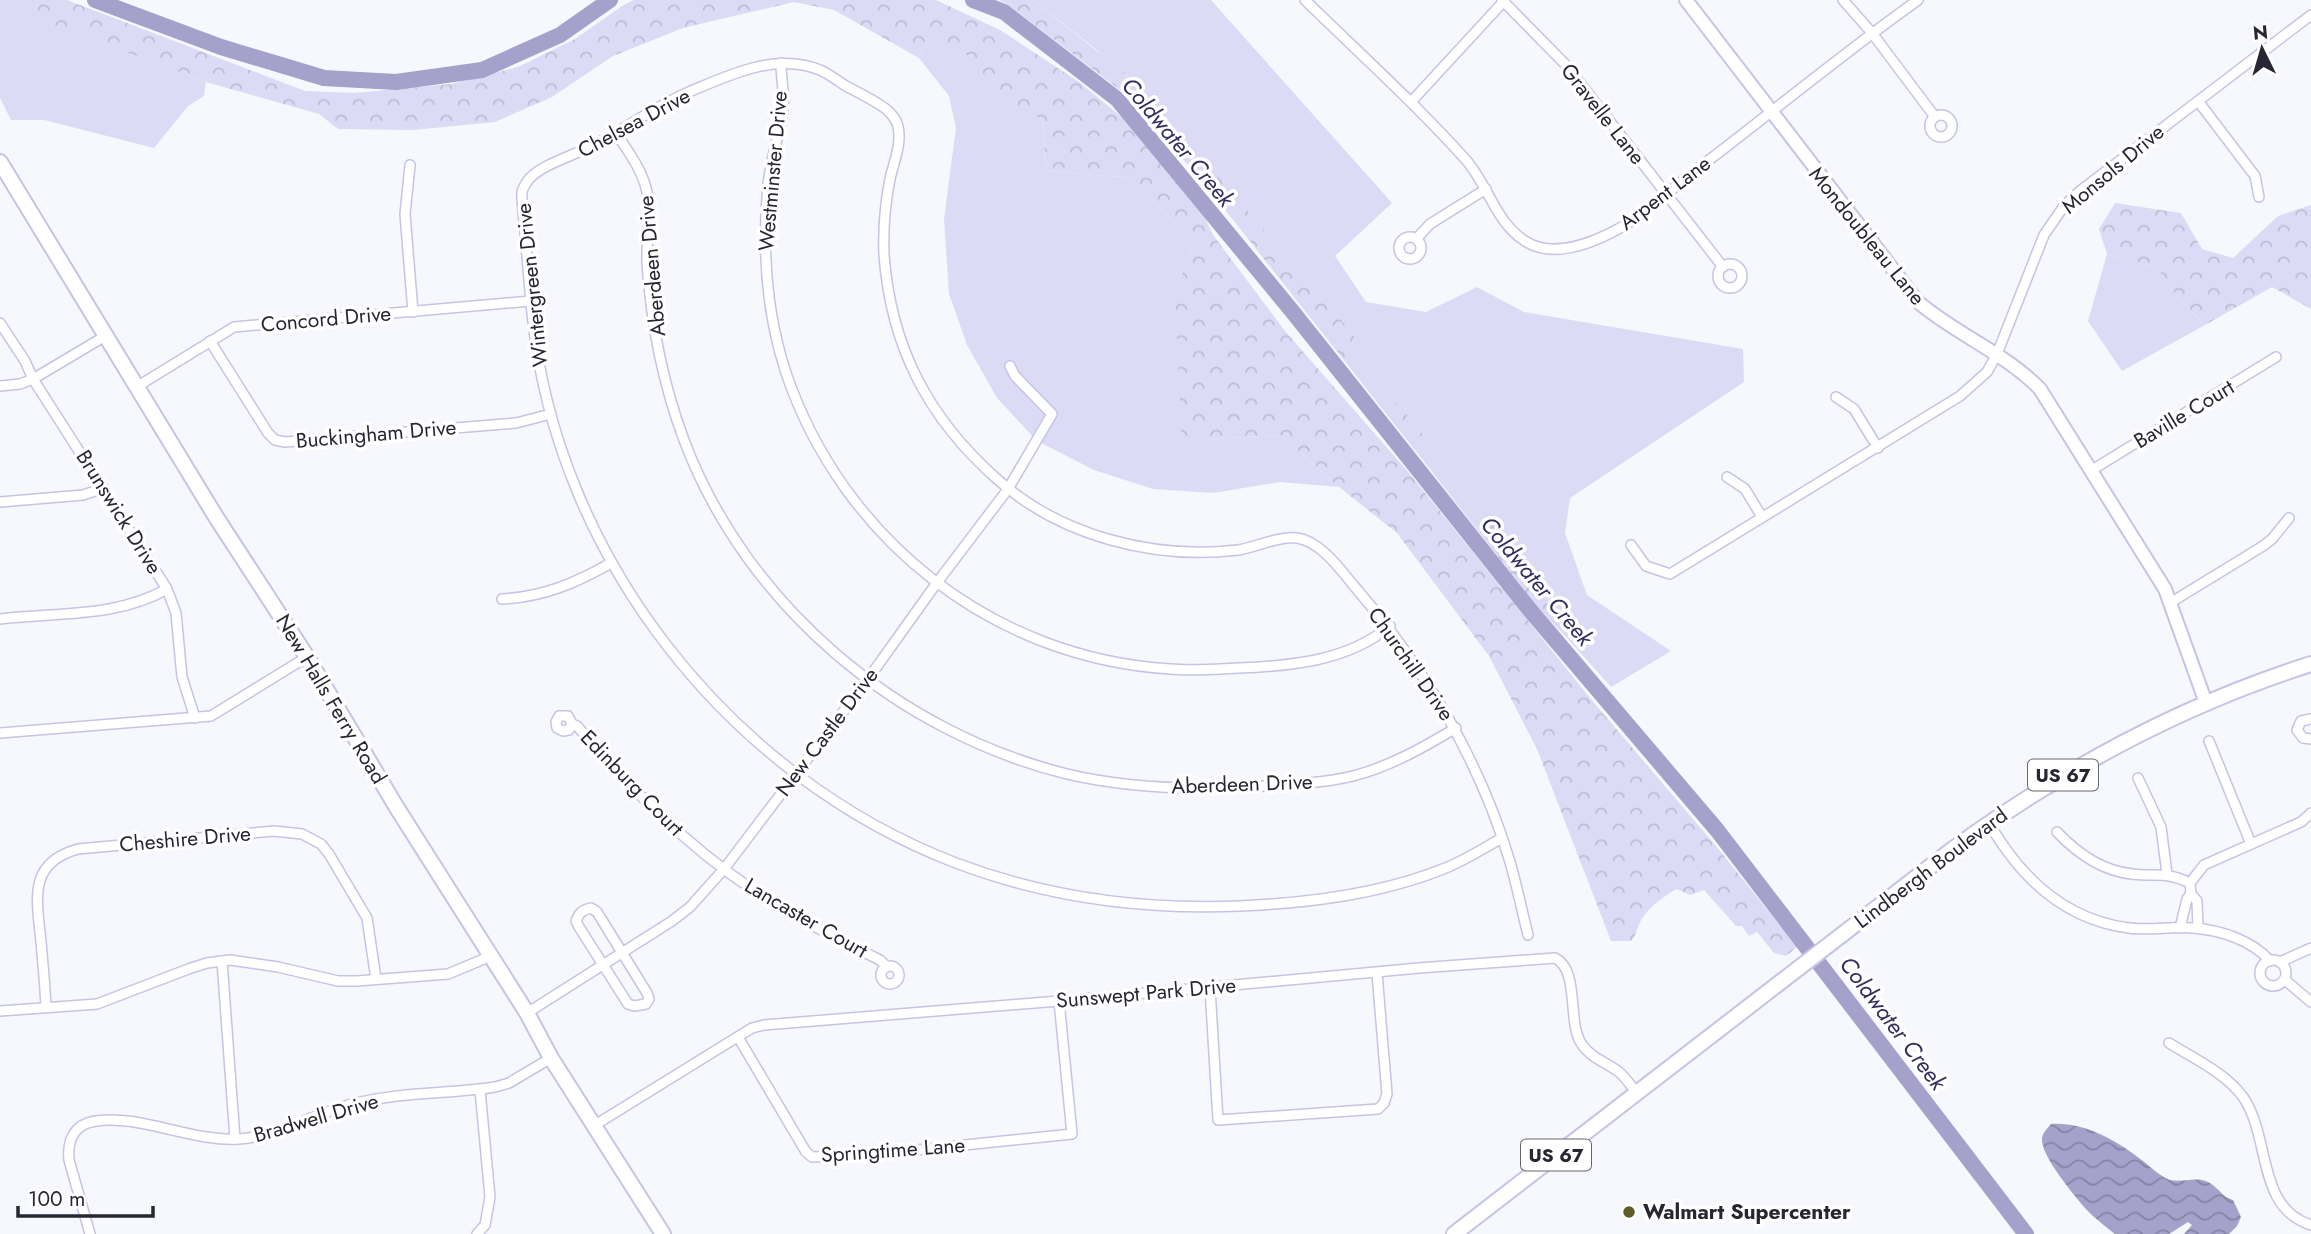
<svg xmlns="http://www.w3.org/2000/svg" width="2311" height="1234" font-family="Jost,sans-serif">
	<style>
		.grass { fill: #dcdbf6 }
		.forest { fill: url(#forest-crowns) }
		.water { fill: url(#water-waves) }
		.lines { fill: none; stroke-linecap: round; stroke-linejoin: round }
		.river { stroke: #a4a2ca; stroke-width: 16 }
		.street-casing { stroke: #c5c4e6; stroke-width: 12 }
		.secondary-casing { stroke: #c5c4e6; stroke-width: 16 }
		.primary-casing { stroke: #c5c4e6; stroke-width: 18 }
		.street { stroke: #fff; stroke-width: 9 }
		.secondary { stroke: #fff; stroke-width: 12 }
		.primary { stroke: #fff; stroke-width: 14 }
		.poi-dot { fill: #5e5c29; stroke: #fff; stroke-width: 2.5 }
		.labels { text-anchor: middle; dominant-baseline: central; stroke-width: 7; stroke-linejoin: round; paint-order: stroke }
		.shield { fill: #fff; stroke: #686870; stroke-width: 2 }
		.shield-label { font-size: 19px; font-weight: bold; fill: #272733 }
		.street-label { font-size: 21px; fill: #272733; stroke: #fff }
		.poi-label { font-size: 21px; font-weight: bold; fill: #272733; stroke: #fff; text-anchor: start }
		.water-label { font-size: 23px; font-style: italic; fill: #342d60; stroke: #fff }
	</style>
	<defs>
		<pattern id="forest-crowns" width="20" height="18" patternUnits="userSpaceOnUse" patternTransform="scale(1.75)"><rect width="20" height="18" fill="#dcdbf6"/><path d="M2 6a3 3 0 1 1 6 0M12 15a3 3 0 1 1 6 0" fill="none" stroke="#bdbcd3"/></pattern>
		<pattern id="water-waves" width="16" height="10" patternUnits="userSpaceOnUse" patternTransform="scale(1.75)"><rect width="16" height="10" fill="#a4a2ca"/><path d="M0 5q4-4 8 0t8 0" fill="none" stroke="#8684a5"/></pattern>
	</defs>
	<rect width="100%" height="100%" fill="#f7f7fe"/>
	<g class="grass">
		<polygon points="0,0 38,0 33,17 206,82 204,96 188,106 154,148 44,120 11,120 0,98"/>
		<polygon points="1033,0 1211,0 1392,203 1335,256 1366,302 1426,312 1477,287 1524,312 1743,349 1744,382 1570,498 1565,533 1587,595 1671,651 1611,687 1568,639 1573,613 1497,524 1475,527 1415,450 1423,435 1398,404 1383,410 1351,369 1361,348 1097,50"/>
		<polygon points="926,42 974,57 1003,112 1042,118 1047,171 1132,178 1178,226 1192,256 1175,287 1208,439 1281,435 1339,487 1280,482 1213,493 1153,489 1094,470 1037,441 997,398 967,345 949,294 944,219 956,128 949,96 919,58"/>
		<polygon points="2107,254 2157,268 2179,299 2205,325 2122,371 2088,321"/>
	</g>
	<g class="forest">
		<path d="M38,0H67L305,91L354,93L451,84L518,67L575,39L622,6L634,0H936L1000,30L1079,82L1124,119L1201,209L1213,235L1285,331L1410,474L1590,698L1721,852L1797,947L1786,956L1774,953L1757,932L1749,936L1742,926H1736L1704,890L1690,895L1677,889C1665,895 1648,908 1641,920C1637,928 1637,934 1631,941H1611L1537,749L1489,656L1397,533L1339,487L1281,435L1208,439L1181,435L1175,286L1192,256L1178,226L1132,178L1047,171L1042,118L1003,113L973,57L926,42L919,58L834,10L794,2L683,28L613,56L552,97L495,122L413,130L338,129L319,114L206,82L32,17Z"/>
		<polygon points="999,0 1033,0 1141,86 1351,332 1361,348 1351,369 1199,177 1124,93 1007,4"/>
		<polygon points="2115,203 2181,213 2202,249 2233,258 2278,216 2311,205 2311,309 2272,287 2205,325 2179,299 2157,268 2107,254 2099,229"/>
		<polygon points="1398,403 1424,436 1415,450 1383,410"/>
		<polygon points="1497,524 1573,613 1568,639 1537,607 1475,527"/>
	</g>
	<path class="water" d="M2051,1124C2083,1122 2114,1139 2139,1158C2149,1165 2159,1176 2170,1180C2182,1183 2196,1176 2208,1182C2218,1187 2222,1197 2233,1200L2241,1217L2237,1226L2229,1234H2184L2192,1225L2188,1222L2169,1234H2115C2105,1226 2094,1218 2085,1208C2074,1195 2040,1155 2042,1138C2043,1132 2047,1129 2051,1124Z"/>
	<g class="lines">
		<g class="river">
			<polyline points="95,0 221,47 324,78 396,82 482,70 560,35 610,0"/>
			<polyline points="973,0 1004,12 1117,99 1292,311 1529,609 1717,830 2026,1234"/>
		</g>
		<g class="street-casing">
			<g id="street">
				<path d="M1305,0C1359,53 1416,104 1466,160C1488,185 1496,223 1525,241C1553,259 1593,243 1620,228C1647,213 1671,189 1696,170C1770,114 1842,54 1918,0"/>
				<polyline points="1502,0 1566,65 1723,267"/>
				<polyline points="1843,0 1872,33 1935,117"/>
				<path d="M781,63C781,79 785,96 783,111C779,135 771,159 768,184C762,247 766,312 786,373C843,540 993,658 1170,669C1193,671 1216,669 1239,668C1291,666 1348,661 1390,626"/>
				<polyline points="2198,101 2255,176 2259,197"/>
				<polyline points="1411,102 1505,0"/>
				<circle cx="1941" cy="126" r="11"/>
				<path d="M616,133C627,150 641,168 646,188C652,208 646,240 647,263C651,322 663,384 684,440C746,605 897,732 1067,774C1126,788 1187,790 1247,787C1282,785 1320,784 1353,776C1389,767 1424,747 1456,728"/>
				<polyline points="410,165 405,214 413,312"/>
				<circle cx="1410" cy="248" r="11"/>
				<polyline points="1417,238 1430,224 1486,189"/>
				<circle cx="1730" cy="276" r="12"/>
				<polyline points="0,323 25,361 33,379 167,589 176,613 182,677 195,718"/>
				<polyline points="210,341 268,433 275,440 285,442 516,423 551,414"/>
				<polyline points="0,386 20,384 33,379 107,335"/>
				<polyline points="138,386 234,327 531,301"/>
				<polyline points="1836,397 1854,409 1878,448"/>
				<polyline points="2092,470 2276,357"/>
				<polyline points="1727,477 1745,489 1762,517"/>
				<polyline points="0,502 83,495 104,488"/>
				<polyline points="1631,545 1646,566 1670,574 1960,396 1987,372 1997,354 2044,235 2064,206 2080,191 2311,15"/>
				<path d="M502,599C543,597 576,583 611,563"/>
				<polyline points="2170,603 2263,546 2272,539 2289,518"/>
				<path d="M0,619C56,612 116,618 167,589"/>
				<polyline points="2311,719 2301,721 2297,730 2303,738 2311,739"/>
				<path d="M572,724L569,730L563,731L557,728L556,722L559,716H568L572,724L577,726C629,786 683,843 749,887C790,915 835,938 880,960L887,967"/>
				<polyline points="0,733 211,716 307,657"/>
				<polyline points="2209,741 2251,844"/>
				<polyline points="2138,778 2161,827 2167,874"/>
				<path d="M1989,823C2020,877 2065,920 2129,928C2150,931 2172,926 2193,928C2220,930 2252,940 2270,961"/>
				<path d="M2057,832C2077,853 2102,871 2132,874C2156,877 2165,871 2190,883"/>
				<path d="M1502,838C1484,848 1467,859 1448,867C1383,894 1310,903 1240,906C1143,910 1048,898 956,863C729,776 556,557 532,313C529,283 527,253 524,222C524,219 521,195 522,192C523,187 526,183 529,179C542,164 578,154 596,144C628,127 656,106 689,92C729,75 776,52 820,70C829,74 838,81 846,86C859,93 874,100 886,109C894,116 899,123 899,135C900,149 893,165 890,179C885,204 883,229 884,255C891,347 928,418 997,479C1060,536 1154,560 1238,550C1257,547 1278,536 1297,538C1320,541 1340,569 1354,586C1424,667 1479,758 1510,862C1517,886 1522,911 1528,935"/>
				<path d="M591,908L597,912L647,993L649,999L646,1004L634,1006L628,1004L579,927L576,921C579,913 582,910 591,908Z"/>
				<polyline points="2180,928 2187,899 2191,894"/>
				<polyline points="2198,928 2197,901 2191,894 2190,883 2204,865 2301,822 2311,813"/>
				<circle cx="2273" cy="973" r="13"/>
				<polyline points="222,961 235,1139"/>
				<polyline points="2280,962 2311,948"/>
				<circle cx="890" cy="975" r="9"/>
				<polyline points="2285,980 2311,1002"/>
				<polyline points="1210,988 1218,1120 1378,1109 1384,1103 1387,1094 1377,973"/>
				<path d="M46,1007C45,985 43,964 41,942C37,900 27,863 78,849L274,831L302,834L321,844L329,854L367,918L376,979"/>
				<polyline points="0,1011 97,1004 191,968 207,963 230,960 278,967 338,981 357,981 448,974 491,956"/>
				<polyline points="527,1013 672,921 690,907 724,869 868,679 936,584 1008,489 1052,414 1015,376 1010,366"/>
				<polyline points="738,1037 806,1152 812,1157 877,1154 1072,1134 1059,1001"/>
				<path d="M2169,1043C2193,1058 2226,1073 2243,1097C2271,1137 2256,1208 2311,1225"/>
				<path d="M595,1125L752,1028L764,1025L1059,1001L1419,968L1555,958C1580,970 1567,1021 1581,1043C1590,1058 1606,1062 1619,1072C1626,1078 1631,1086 1637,1093"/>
				<path d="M90,1234L69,1160C67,1140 74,1124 96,1121C139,1114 192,1142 239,1139C281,1136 316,1112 356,1103C402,1092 449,1094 495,1087L509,1083L551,1058"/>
				<polyline points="477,1234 485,1225 490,1197 480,1090"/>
			</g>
		</g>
		<g class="secondary-casing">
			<path id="secondary" d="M1686,0L1918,302C1957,335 2005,353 2040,389L2165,589L2206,703"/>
		</g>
		<g class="primary-casing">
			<g id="primary">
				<polyline points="0,162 216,517 307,657 397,808 527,1013 551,1058 663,1234"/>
				<path d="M1454,1234L1953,849C2063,769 2182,705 2311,664"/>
			</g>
		</g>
		<use href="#street" class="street"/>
		<use href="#secondary" class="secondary"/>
		<use href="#primary" class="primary"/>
	</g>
	<circle class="poi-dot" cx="1629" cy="1212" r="7"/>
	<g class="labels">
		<g class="shield">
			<rect x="2028" y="759.5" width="70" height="31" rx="5"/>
			<rect x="1521" y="1139.5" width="70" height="31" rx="5"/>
		</g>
		<g class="shield-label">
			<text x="2063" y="775">US 67</text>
			<text x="1556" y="1155">US 67</text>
		</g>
		<g class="street-label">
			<text transform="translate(1603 114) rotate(52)">Gravelle Lane</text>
			<text transform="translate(634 123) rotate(-28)">Chelsea Drive</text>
			<text transform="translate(2113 169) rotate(-40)">Monsols Drive</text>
			<text transform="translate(773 171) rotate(-85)">Westminster Drive</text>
			<text transform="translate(1665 193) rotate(-37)">Arpent Lane</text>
			<text transform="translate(1867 236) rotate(51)">Mondoubleau Lane</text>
			<text transform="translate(652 266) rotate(-95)">Aberdeen Drive</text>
			<text transform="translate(532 285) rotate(-96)">Wintergreen Drive</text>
			<text transform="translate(326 319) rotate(-5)">Concord Drive</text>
			<text transform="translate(2184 414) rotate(-31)">Baville Court</text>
			<text transform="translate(376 434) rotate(-5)">Buckingham Drive</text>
			<text transform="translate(119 512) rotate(58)">Brunswick Drive</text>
			<text transform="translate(1411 664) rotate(55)">Churchill Drive</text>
			<text transform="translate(331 699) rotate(59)">New Halls Ferry Road</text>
			<text transform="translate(827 732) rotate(-53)">New Castle Drive</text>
			<text transform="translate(632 783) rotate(46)">Edinburg Court</text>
			<text transform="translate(1242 784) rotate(-2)">Aberdeen Drive</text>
			<text transform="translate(185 839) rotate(-5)">Cheshire Drive</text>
			<text transform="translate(1931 868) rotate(-37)">Lindbergh Boulevard</text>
			<text transform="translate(806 918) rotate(30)">Lancaster Court</text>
			<text transform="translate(1146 993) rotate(-5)">Sunswept Park Drive</text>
			<text transform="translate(316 1118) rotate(-16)">Bradwell Drive</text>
			<text transform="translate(893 1150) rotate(-4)">Springtime Lane</text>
		</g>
		<g class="poi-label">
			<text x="1643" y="1212">Walmart Supercenter</text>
		</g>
		<g class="water-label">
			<text transform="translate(1178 142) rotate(50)">Coldwater Creek</text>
			<text transform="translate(1537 581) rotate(50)">Coldwater Creek</text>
			<text transform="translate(1893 1023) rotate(53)">Coldwater Creek</text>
		</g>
	</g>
	<g transform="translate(2262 49) rotate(355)" stroke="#ffffff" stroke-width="5" paint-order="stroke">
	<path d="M0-5L12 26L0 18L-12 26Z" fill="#272733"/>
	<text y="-10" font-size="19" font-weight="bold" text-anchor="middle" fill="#272733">N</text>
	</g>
	<path d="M18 1206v10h135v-10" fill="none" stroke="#272733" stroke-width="3.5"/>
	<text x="28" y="1206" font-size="21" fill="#272733" stroke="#ffffff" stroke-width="5" paint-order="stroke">100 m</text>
</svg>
